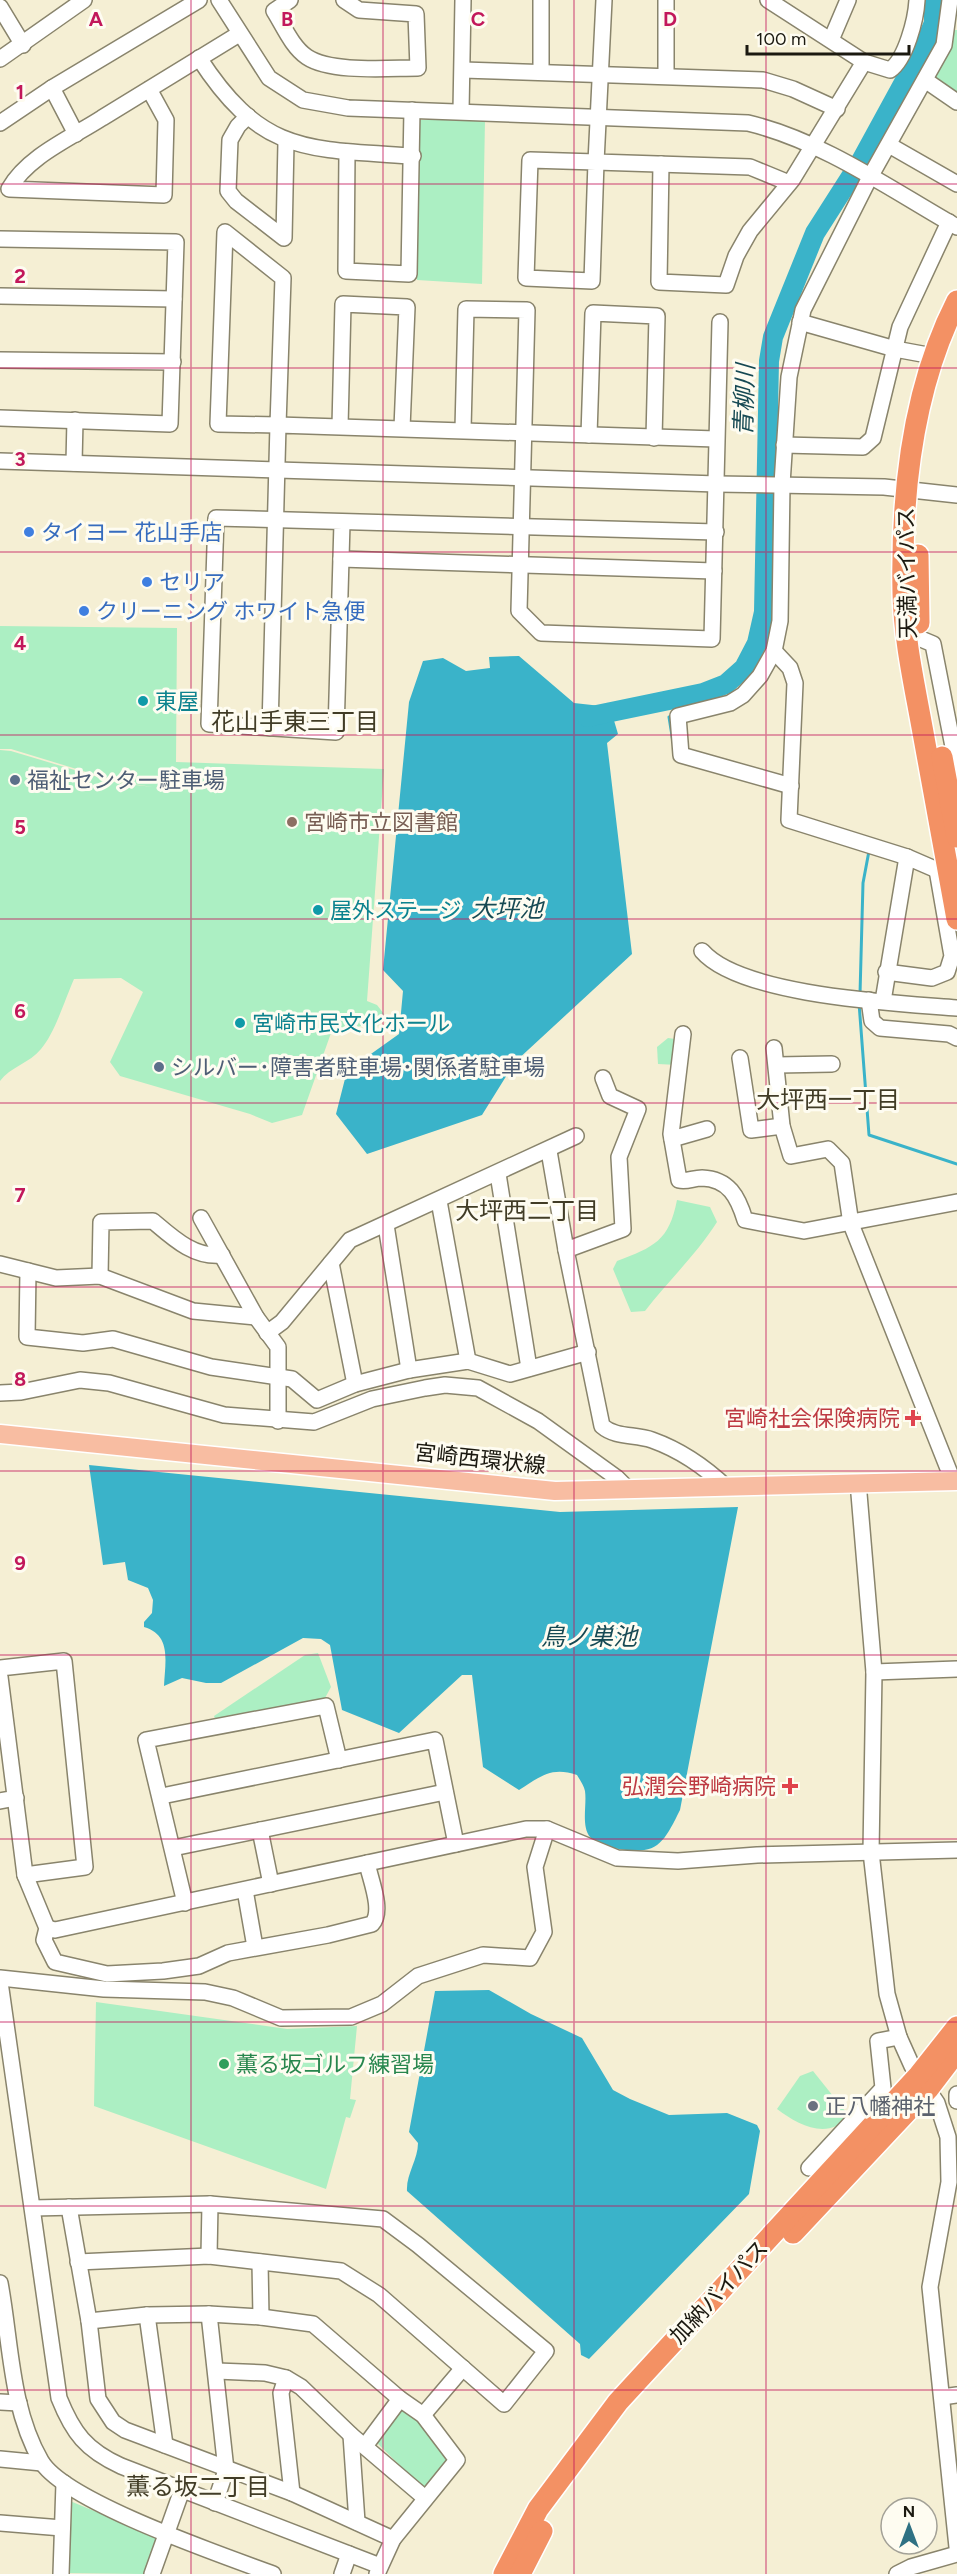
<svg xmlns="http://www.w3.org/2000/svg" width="957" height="2574" font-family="Figtree,'Noto Sans JP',sans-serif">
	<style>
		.green { fill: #acefc3 }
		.water { fill: #3ab3c9 }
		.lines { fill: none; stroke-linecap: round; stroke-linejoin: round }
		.stream { stroke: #3ab3c9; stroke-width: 3 }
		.river { stroke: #3ab3c9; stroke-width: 20 }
		.minor-casing { stroke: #89846c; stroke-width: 18 }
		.major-casing { stroke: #fff; stroke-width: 21 }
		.highway-casing { stroke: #fff; stroke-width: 24 }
		.minor { stroke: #fff; stroke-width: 15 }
		.major { stroke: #f8bda2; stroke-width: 18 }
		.highway { stroke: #f39164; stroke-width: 21 }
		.grid { fill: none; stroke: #c2185b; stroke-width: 1.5; stroke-opacity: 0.55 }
		.shop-dot { fill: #3f7fe0; stroke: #fefcf1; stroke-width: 2 }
		.culture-dot { fill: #0f9aa8; stroke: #fefcf1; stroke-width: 2 }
		.service-dot { fill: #5c6f8a; stroke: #fefcf1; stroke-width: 2 }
		.education-dot { fill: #8d6e63; stroke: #fefcf1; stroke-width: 2 }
		.health-dot { fill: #e0444e; stroke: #fefcf1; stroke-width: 2 }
		.leisure-dot { fill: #2e9e5b; stroke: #fefcf1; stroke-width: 2 }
		.worship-dot { fill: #6b7280; stroke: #fefcf1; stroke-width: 2 }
		.labels { text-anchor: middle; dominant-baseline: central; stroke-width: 6; stroke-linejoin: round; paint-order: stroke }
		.shop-label { font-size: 22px; fill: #366cbe; stroke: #fefcf1; text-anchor: start }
		.street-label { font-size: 22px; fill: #1b1910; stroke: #fefcf1 }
		.culture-label { font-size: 22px; fill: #0d838f; stroke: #fefcf1; text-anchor: start }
		.service-label { font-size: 22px; fill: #4e5e75; stroke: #fefcf1; text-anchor: start }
		.education-label { font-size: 22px; fill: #785e54; stroke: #fefcf1; text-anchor: start }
		.health-label { font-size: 22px; fill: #be3a42; stroke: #fefcf1; text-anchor: end }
		.leisure-label { font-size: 22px; fill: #27864d; stroke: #fefcf1; text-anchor: start }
		.worship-label { font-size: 22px; fill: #5b616d; stroke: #fefcf1; text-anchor: start }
		.water-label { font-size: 24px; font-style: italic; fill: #164953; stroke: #fefcf1 }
		.neighbourhood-label { font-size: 24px; fill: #413c26; stroke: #fefcf1 }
		.grid-label { font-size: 20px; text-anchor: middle; font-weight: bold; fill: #c2185b; stroke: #fefcf1; stroke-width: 6; stroke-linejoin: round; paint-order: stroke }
	</style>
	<rect width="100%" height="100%" fill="#f5efd4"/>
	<g class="green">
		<polygon points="954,30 957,30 957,97 932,80"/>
		<polygon points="418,120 485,120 482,284 417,280"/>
		<path d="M0,626L177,628L176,762L384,769L367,1001L377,1005L384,1014L377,1028L365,1025L331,1033L302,1115L272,1123L250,1114L120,1076L110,1062L143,992L121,978L74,979C65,999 55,1033 41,1049C30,1063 10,1067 0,1081V750L11,751L118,783L153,787L119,782L11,749H0Z"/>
		<polygon points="668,1038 675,1039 677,1065 658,1064 657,1047"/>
		<path d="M677,1200L710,1207L717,1222C696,1255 669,1280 645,1311L631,1312L613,1269L617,1261C654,1247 669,1241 677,1200Z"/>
		<polygon points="318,1653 331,1687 325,1698 216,1721 214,1716 305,1655"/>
		<polygon points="96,2002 287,2029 357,2026 350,2099 356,2100 350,2118 346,2117 326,2189 94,2106"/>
		<path d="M813,2071L849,2116C828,2141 798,2125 777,2109L800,2076Z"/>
		<polygon points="400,2408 414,2414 451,2462 426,2491 375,2441"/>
		<polygon points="70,2501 160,2538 143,2574 64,2573"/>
	</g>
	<g class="water">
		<polygon points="519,656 574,703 610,707 618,734 607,743 632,954 515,1062 482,1115 367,1154 336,1114 347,1071 399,1034 403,991 383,970 409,702 423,661 443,658 466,671 490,668 489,657"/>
		<path d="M89,1465L560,1512L738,1507L680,1810C664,1842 658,1856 619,1849C610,1848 596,1844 590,1837C581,1826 587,1805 585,1791C584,1786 580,1780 577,1775C551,1766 540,1777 519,1790L483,1767L472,1675H462L399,1733L342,1710L330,1645L321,1639L303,1638L221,1683H206L182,1678L164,1686C165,1662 172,1635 144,1627V1622L152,1613L153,1600L148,1588L128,1580L125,1562L103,1565Z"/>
		<path d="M489,1990L531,2014L582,2038L613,2090L630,2099L669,2115L727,2113L757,2125L760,2131L749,2194L589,2359L581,2355L580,2344L407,2191C406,2174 418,2160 418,2143L409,2132L435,1991Z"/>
	</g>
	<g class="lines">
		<g class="stream">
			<polyline points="669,717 673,742"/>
			<polyline points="860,994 863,883 869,851"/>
			<polyline points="859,1003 869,1135 957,1164"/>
		</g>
		<polyline class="river" points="587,717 703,693 726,684 744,668 757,643 764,612 769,361 773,337 815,233 861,161 926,42 934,23 934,0"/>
		<g class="minor-casing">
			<g id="minor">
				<path d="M219,0L269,78L303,100L348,108L748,123C823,141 890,189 957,227"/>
				<path d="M290,0L274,11C283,25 292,47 307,57C331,73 388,68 418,68L416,14L359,10L344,0"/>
				<polyline points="604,0 596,162 750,167 789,183"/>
				<path d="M768,0L864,62L890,70C906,59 916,19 917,0"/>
				<polyline points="0,7 23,45"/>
				<polyline points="831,40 848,0"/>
				<path d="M199,58C262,155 307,149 413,156"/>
				<polyline points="0,59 84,0"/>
				<polyline points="463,70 763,80 793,89 837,109"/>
				<polyline points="541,72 541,0"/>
				<polyline points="666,75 666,0"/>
				<polyline points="925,80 957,102"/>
				<polyline points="52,88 76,134"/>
				<path d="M149,89L166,120L164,195L9,189C28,156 71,138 102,118C148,90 193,62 239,34"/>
				<polyline points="461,111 463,0"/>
				<polyline points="248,116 238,126 230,140 228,191 236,201 284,238 286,142"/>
				<polyline points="0,123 52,88 199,0"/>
				<polyline points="889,145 957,184"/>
				<polyline points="347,152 346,271 409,274 412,110"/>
				<polygon points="530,160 596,162 592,281 526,278"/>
				<polyline points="661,164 659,282 726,285 736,256 750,231 792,180 864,62"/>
				<polygon points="225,232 283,278 278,425 218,424"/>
				<polyline points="0,239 176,242 170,424 0,418"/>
				<polyline points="0,296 174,299"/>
				<polyline points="800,322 895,349 933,356"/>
				<polyline points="0,360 173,362"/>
				<polyline points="340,426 343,304 407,307 402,428"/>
				<polyline points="463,429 466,309 527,310 519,611 541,633 712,639 720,322"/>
				<polyline points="589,435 593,313 657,316 654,438"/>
				<polyline points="784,445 863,447 873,438 900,327 949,222"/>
				<polyline points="0,461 717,484 884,487 957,495"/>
				<polyline points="74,463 75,420"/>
				<polyline points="342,523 336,732 209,724 216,518 716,532"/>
				<polyline points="341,559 714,571"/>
				<polyline points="921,639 933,644 957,767"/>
				<polyline points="774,651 790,668 795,683 789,820 907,857 937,870 947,865"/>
				<polyline points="270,728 278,425 716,439"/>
				<polyline points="791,786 681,755 678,716 730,703 743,695 760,676 774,651 780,621 782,484 789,377 803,310 870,177 944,45 950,0"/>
				<path d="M702,951C741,996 896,1003 957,1008"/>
				<polyline points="886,972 932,978 947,972 952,956 937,870"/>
				<polyline points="869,1000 872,1021 880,1028 949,1034 957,1038"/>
				<polyline points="883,1001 907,857"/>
				<path d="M683,1034L671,1134L679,1180C687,1182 693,1178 702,1178C729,1179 738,1197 745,1220L804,1231L957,1202"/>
				<polyline points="774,1048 782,1126 791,1156 828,1149 842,1163 851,1224 953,1481"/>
				<polyline points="740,1058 751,1130 782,1126"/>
				<polyline points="777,1065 832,1064"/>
				<polyline points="672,1139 707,1129"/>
				<path d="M549,1151L566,1250L602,1426C616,1438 635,1434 652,1440C680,1450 705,1467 727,1488"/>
				<polyline points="498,1174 529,1368"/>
				<polyline points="439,1201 468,1361"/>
				<polyline points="201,1218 256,1317 278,1347 278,1421"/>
				<polyline points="386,1225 409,1370"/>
				<polyline points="566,1250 623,1229 619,1157 638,1109 610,1096 603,1078"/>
				<polyline points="331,1263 355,1384"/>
				<polyline points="0,1264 56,1278 100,1276 193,1311 256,1317"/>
				<polyline points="28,1271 27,1337 83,1343 113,1339 211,1367 292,1379 317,1400 355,1384 409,1370 468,1361 510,1374 588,1352"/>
				<path d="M100,1276L101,1222L153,1221C173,1238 194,1258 222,1255"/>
				<polyline points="267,1333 282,1322 350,1240 576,1136"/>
				<polyline points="0,1393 21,1392 80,1380 109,1383 224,1415 314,1422 372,1399 425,1388 445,1385 478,1388 538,1421 617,1478 629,1490"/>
				<polyline points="858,1482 874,1672 871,1852 887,1994 899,2037 912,2066 937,2103 948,2137 949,2182 930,2287 957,2547"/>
				<polyline points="0,1668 64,1661 85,1867 25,1875"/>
				<polyline points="874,1672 957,1669"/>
				<path d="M0,1677L25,1875L47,1928L44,1940L55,1962L107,1974L163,1971L199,1966L228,1953L328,1935L372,1924C384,1911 370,1879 367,1863"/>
				<polyline points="162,1796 435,1740 456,1844"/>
				<polyline points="0,1801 16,1798"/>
				<polyline points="260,1830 271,1884"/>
				<polyline points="173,1848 445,1792"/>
				<polyline points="245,1890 255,1947"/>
				<polyline points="185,1903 146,1740 326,1706 339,1760"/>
				<polyline points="47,1928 55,1930 526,1829 547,1829 617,1858 678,1861 757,1855 957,1850"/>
				<polyline points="0,1978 104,1989 205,1992 233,1998 281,2018 351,2017 382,2004 418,1976 483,1955 530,1958 544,1932 535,1867 547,1829"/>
				<path d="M0,1982L59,2398C73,2433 86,2450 121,2466L380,2566"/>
				<polyline points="957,2094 957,2101"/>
				<polyline points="809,2168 883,2088 878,2041 899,2037"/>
				<polyline points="69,2207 89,2321 98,2399 113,2422 125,2430 292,2493 393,2539"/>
				<polyline points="33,2208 210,2204 383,2219 418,2245 546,2351 504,2404 379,2295 341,2271 209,2256 78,2262"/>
				<polyline points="209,2256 210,2204"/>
				<polyline points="260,2262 261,2317"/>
				<path d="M0,2283C11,2342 10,2407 41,2461C65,2502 225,2556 273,2574"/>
				<polyline points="209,2314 226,2470 215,2503"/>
				<polyline points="147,2315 165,2445"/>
				<polyline points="89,2321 147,2315 209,2314 261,2317 313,2324 400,2399 423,2415 457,2460 393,2539 377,2574"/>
				<polyline points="217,2371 265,2373 286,2378 301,2387 351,2435 425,2498"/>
				<polyline points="286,2378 281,2393 292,2493"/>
				<polyline points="942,2397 957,2395"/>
				<polyline points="0,2402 19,2403"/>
				<polyline points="423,2415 463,2368"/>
				<polyline points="351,2435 357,2522"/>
				<polyline points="365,2446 400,2399"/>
				<polyline points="0,2459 42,2463"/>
				<polyline points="0,2523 62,2528"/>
				<polyline points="61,2574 64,2483"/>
				<polyline points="152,2574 182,2490"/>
				<polyline points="342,2574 349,2554"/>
				<polyline points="897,2574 911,2567 957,2554"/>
			</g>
		</g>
		<g class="major-casing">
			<polyline id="major" points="0,1434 555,1491 957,1481"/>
		</g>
		<g class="highway-casing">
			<g id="highway">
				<path d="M957,301C912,389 901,495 903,593C904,638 914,683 922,727C934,792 945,856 957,919"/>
				<polyline points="918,555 919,623"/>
				<polyline points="942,757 957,837"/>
				<polyline points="793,2233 929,2088 957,2051"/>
				<polyline points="504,2574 538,2509 618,2402 919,2075 957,2027"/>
				<polyline points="520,2574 542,2531"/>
			</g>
		</g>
		<use href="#minor" class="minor"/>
		<use href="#major" class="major"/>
		<use href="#highway" class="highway"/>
	</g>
	<path class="grid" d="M191,0V2574M383,0V2574M574,0V2574M766,0V2574M0,184H957M0,368H957M0,552H957M0,735H957M0,919H957M0,1103H957M0,1287H957M0,1471H957M0,1655H957M0,1839H957M0,2022H957M0,2206H957M0,2390H957"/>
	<g class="shop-dot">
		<circle cx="29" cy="532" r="6"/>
		<circle cx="147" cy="582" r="6"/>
		<circle cx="84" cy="611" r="6"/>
	</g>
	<g class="culture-dot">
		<circle cx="143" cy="701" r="6"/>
		<circle cx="318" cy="910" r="6"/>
		<circle cx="240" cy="1023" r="6"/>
	</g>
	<g class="service-dot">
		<circle cx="15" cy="780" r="6"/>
		<circle cx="159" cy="1067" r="6"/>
	</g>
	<circle class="education-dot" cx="292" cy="822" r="6"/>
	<g class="health-dot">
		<path d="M910 1409h6v6h6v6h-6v6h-6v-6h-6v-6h6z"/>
		<path d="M787 1777h6v6h6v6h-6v6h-6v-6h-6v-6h6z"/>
	</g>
	<circle class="leisure-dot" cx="224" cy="2064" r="6"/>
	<circle class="worship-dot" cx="813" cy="2106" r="6"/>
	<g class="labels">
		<g class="shop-label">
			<text x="41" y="532">タイヨー 花山手店</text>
			<text x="159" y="582">セリア</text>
			<text x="96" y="611">クリーニング ホワイト急便</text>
		</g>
		<g class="street-label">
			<text transform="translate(907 573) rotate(-91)">天満バイパス</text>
			<text transform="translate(480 1459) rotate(6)">宮崎西環状線</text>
			<text transform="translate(719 2292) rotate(-47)">加納バイパス</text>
		</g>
		<g class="culture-label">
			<text x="155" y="701">東屋</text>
			<text x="330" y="910">屋外ステージ</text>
			<text x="252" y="1023">宮崎市民文化ホール</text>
		</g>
		<g class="service-label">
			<text x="27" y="780">福祉センター駐車場</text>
			<text x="171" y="1067">シルバー･障害者駐車場･関係者駐車場</text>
		</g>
		<g class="education-label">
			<text x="304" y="822">宮崎市立図書館</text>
		</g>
		<g class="health-label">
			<text x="900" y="1418">宮崎社会保険病院</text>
			<text x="776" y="1786">弘潤会野崎病院</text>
		</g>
		<g class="leisure-label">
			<text x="236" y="2064">薫る坂ゴルフ練習場</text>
		</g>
		<g class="worship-label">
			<text x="825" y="2106">正八幡神社</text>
		</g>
		<g class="water-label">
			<text transform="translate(744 400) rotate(-88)">青柳川</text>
			<text x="507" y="908">大坪池</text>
			<text x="589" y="1636">鳥ノ巣池</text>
		</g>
		<g class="neighbourhood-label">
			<text x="295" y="721">花山手東三丁目</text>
			<text x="828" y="1099">大坪西一丁目</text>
			<text x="527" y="1210">大坪西二丁目</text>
			<text x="198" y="2486">薫る坂二丁目</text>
		</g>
	</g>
	<g class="grid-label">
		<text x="96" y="26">A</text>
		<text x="287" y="26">B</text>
		<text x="478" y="26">C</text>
		<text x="670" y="26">D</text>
		<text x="20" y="99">1</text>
		<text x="20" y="283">2</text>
		<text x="20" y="466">3</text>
		<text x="20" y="650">4</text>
		<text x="20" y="834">5</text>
		<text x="20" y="1018">6</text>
		<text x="20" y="1202">7</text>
		<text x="20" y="1386">8</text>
		<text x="20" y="1570">9</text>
	</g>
	<g transform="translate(909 2526)"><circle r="28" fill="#fefcf1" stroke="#a3a197" stroke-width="1.5"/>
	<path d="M0-4.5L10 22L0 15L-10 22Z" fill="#2f7183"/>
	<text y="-9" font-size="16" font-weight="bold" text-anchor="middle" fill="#1b1910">N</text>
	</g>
	<path d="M747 45v9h162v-9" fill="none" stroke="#1b1910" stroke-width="3"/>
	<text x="756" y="45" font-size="18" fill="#1b1910" stroke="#fefcf1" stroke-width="4.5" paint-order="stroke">100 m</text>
</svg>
